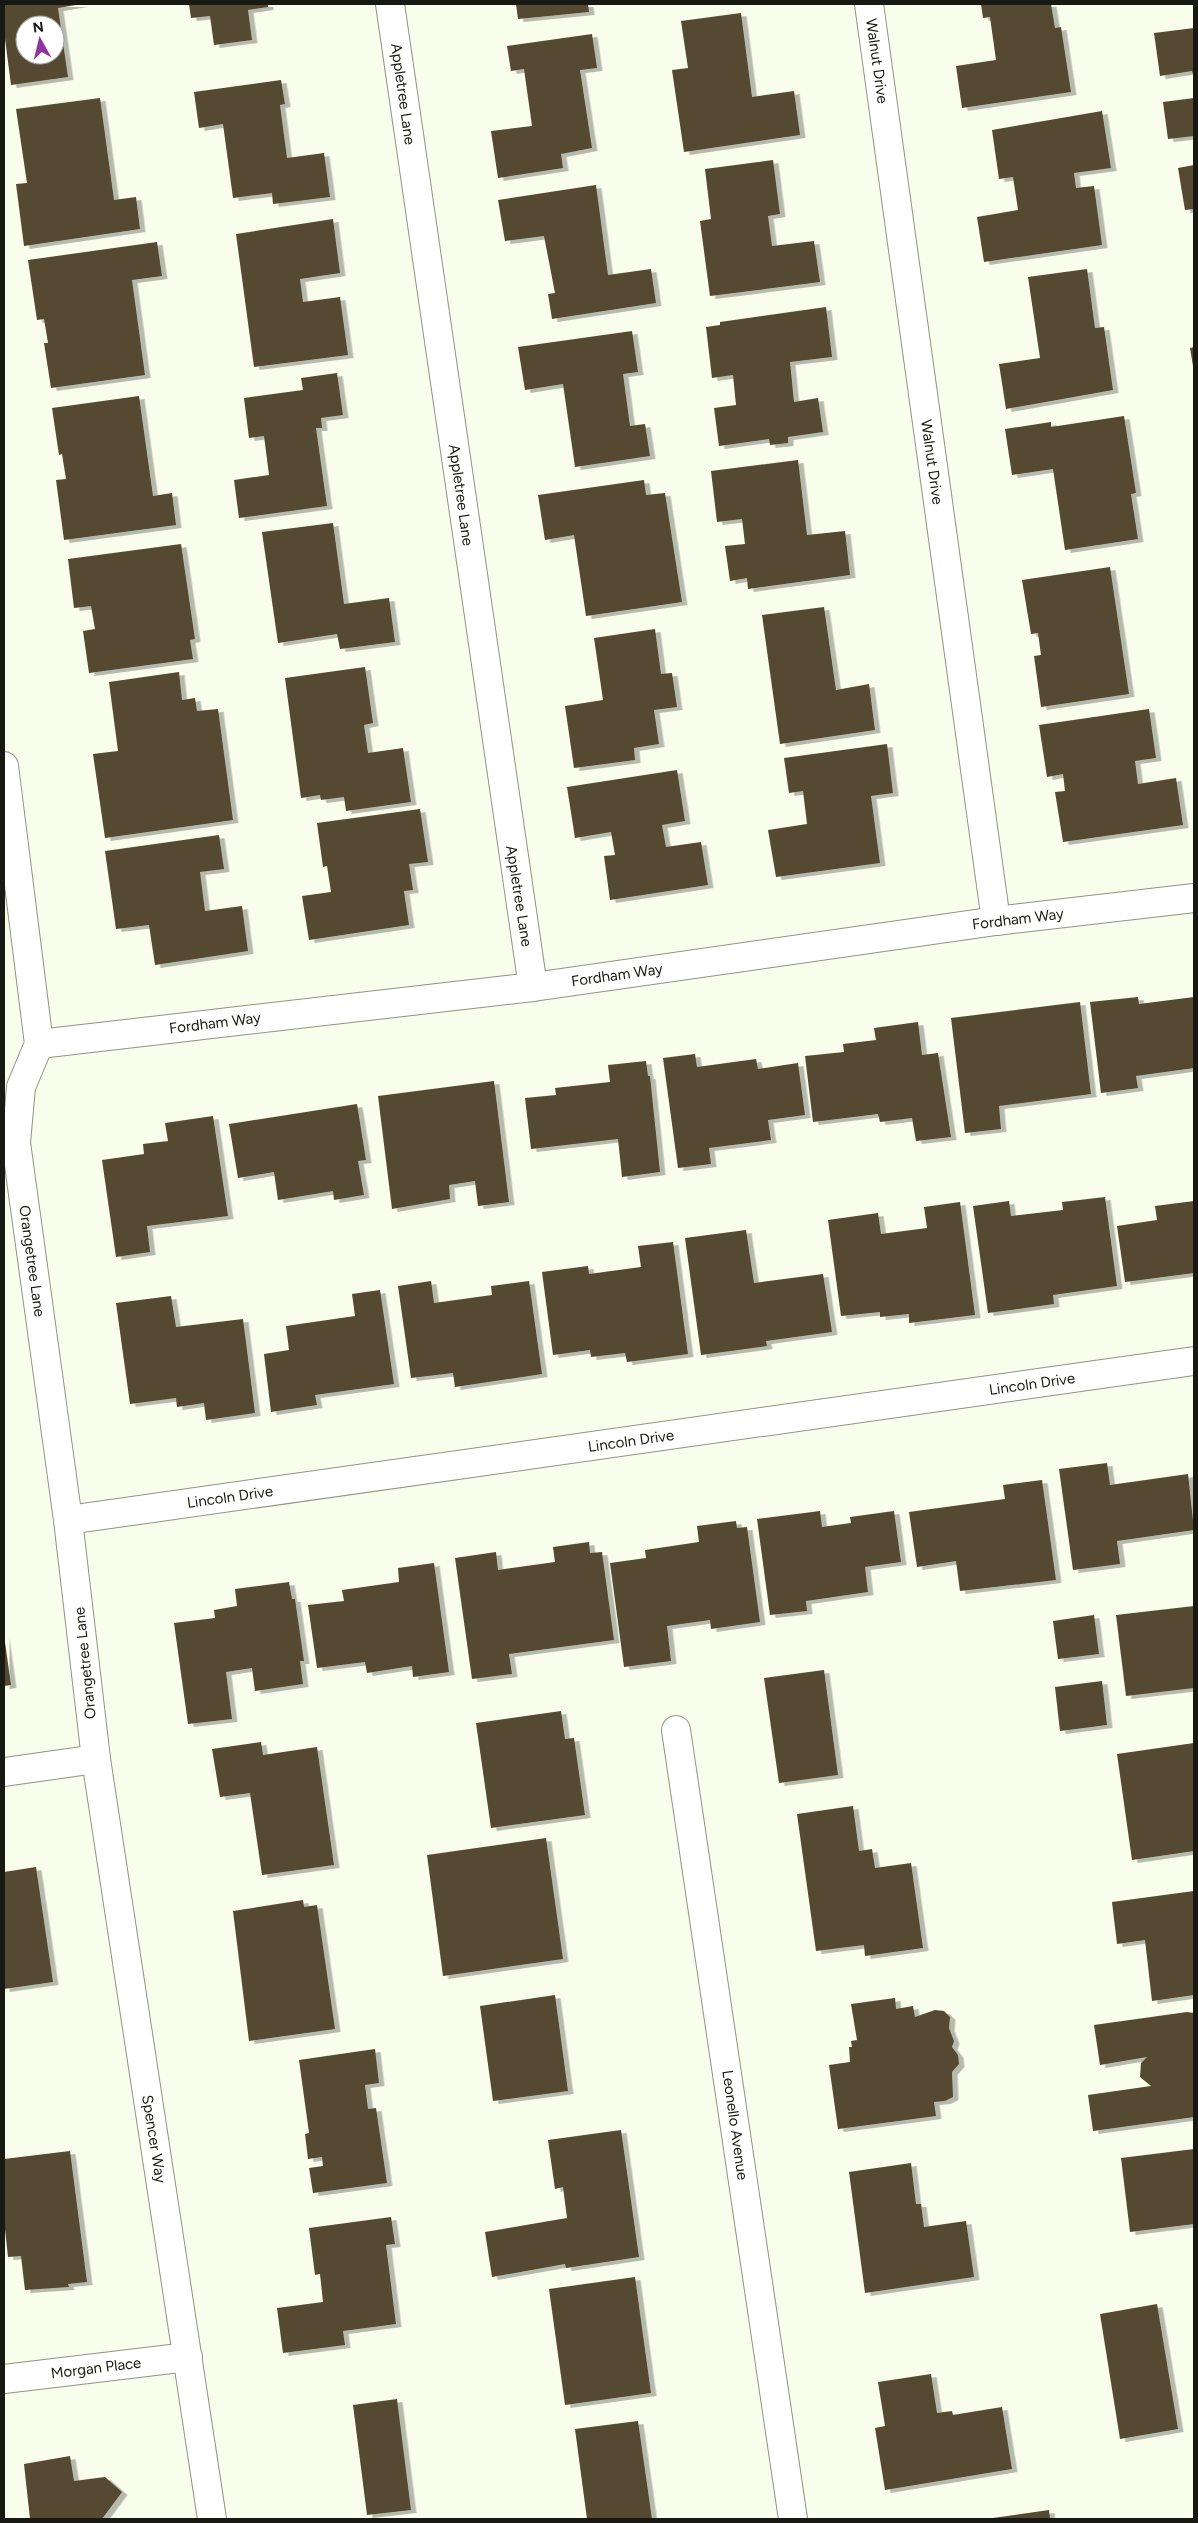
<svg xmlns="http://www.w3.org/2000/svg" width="1198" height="2523" font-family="Figtree,sans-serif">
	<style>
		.building { fill: #544930; fill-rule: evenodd; filter: url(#shadow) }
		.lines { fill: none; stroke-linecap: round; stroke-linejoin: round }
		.minor-casing { stroke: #909484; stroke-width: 30 }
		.minor { stroke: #fff; stroke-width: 28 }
		.labels { text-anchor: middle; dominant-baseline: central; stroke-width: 5; stroke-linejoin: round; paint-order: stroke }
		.street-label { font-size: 15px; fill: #181913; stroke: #fff }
	</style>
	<defs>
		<filter id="shadow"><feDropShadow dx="5.5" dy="3" stdDeviation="0" flood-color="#0004"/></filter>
	</defs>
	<rect width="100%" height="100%" fill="#f8fdec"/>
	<g class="building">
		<path d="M4,4H82L58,8L68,77L11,85L4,31ZM25,25H55V55H25Z"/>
		<polygon points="189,4 268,4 268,7 248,10 252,40 214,45 210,16 191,18"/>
		<polygon points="516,4 588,4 589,12 518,19"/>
		<polygon points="981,4 1051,4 1055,28 1061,27 1071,92 962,108 956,66 996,60 990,17 983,18"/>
		<polygon points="741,13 752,97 794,91 800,135 684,152 672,70 688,68 681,21"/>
		<polygon points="1194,28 1194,77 1192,71 1160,76 1154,33"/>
		<polygon points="592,34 597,68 580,70 592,148 561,154 563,168 498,178 491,131 532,126 524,69 511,71 507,46"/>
		<polygon points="281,80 285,104 280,105 287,158 324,153 330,197 273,204 272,193 233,198 223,124 199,128 194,92"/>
		<polygon points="100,98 114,200 136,197 140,229 24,246 16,184 27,183 16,109"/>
		<polygon points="1194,98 1194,136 1168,139 1163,102"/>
		<polygon points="1102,111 1111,168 1074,173 1076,188 1094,186 1102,245 984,262 977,217 1018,210 1013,177 999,179 992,130"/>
		<polygon points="773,160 780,214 768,216 772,246 814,241 820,282 710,296 700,221 711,219 705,169"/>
		<polygon points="1194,165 1194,209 1185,210 1178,168"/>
		<polygon points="596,185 608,275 651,269 656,303 552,319 548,294 555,293 544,236 505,241 498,200"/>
		<polygon points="333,219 340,273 300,279 303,302 340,297 348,355 254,367 236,234"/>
		<polygon points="157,242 162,276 132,280 145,375 51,388 44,343 48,343 44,319 37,320 28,260"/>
		<polygon points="1087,269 1095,328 1104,327 1113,390 1006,409 999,364 1040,358 1028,277"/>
		<polygon points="826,307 832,357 790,362 794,402 818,398 823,432 788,437 788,443 770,445 769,439 719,446 714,408 736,405 733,375 712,378 706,327 720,325 720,322"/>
		<polygon points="632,331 638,372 623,374 630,426 645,424 650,456 575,467 563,384 525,390 518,347"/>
		<polygon points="1194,347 1194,365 1193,366 1190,348"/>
		<polygon points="337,373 343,415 321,418 322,428 316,428 327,506 239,518 234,480 269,475 264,436 249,438 244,398 303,390 301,378"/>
		<polygon points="139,396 153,496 172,493 176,525 64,540 56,480 66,479 62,454 59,455 52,408"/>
		<polygon points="1124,416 1136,493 1131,494 1138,539 1065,550 1053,469 1012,475 1005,429 1051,422 1051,427"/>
		<polygon points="798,460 807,535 845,531 850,575 748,589 747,578 730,581 725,546 745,544 742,519 717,522 711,471"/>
		<polygon points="644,480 646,495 665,493 682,602 586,616 574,535 545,540 538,495"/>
		<polygon points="333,523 344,604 389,598 395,642 340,649 337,634 278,643 262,532"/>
		<polygon points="181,544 195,639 190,640 193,659 89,673 83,631 95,629 91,606 74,608 68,559"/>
		<polygon points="1110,567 1129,694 1041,707 1034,656 1041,655 1038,633 1031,634 1022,580"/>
		<polygon points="824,607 836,690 869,684 875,730 780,744 762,615"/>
		<polygon points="655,629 661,674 672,673 677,707 654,710 659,744 634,748 635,760 574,768 565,706 603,700 594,638"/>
		<polygon points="365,667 373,723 364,725 368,753 403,748 411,802 346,811 344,797 321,800 320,795 301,798 285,678"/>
		<polygon points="179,672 182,700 195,698 197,711 218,709 233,820 105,838 93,754 118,751 109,682"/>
		<polygon points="1149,709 1156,758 1135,761 1138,784 1176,778 1183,825 1063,842 1055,792 1065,791 1063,774 1047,777 1039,725"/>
		<polygon points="887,744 893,793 871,796 880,863 776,877 768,830 807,824 803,791 789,793 784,758"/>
		<polygon points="677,770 685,821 662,825 666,847 701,842 708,885 610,900 604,856 615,855 611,832 575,838 567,787"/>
		<polygon points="420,809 428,862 409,864 413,890 404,891 409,925 309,940 302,896 331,892 327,866 323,867 317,823"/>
		<polygon points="219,835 224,869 200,872 205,911 242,906 248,951 155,965 149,925 116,929 105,851"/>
		<polygon points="1138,997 1139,1004 1194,997 1194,1068 1136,1076 1138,1088 1101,1093 1090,1002"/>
		<polygon points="1080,1002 1091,1094 999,1106 1001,1129 965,1133 951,1018"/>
		<polygon points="918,1022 922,1055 938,1053 951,1137 916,1141 912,1118 880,1122 878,1114 813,1122 805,1056 844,1052 843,1044 876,1040 874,1028"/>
		<polygon points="695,1054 697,1067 756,1059 758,1069 798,1063 805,1115 768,1120 771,1140 709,1148 711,1164 678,1168 663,1058"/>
		<polygon points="646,1061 648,1076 650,1076 660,1172 622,1177 618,1139 531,1149 525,1098 556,1095 555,1088 610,1082 608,1065"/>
		<polygon points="494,1081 509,1202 478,1206 475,1181 449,1185 450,1199 392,1209 378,1096"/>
		<polygon points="357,1104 366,1160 358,1161 364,1195 334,1200 333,1191 278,1200 274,1172 238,1178 229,1124"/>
		<polygon points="213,1116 228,1216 147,1226 150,1252 116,1257 102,1160 144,1154 143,1144 168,1141 165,1123"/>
		<polygon points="1105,1197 1117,1286 1053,1295 1054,1304 988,1313 973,1206 1009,1201 1011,1216 1063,1210 1062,1202"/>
		<polygon points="1194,1201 1194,1273 1125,1282 1117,1226 1157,1220 1155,1206"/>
		<polygon points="960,1202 975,1315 909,1323 909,1314 880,1317 880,1312 841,1316 828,1220 878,1213 881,1234 927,1228 924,1207"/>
		<polygon points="746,1230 754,1283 823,1274 832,1332 766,1341 767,1346 701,1355 685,1238"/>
		<polygon points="673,1242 688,1354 627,1362 625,1353 591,1357 590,1350 553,1355 542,1272 588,1266 589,1274 641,1267 638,1246"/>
		<polygon points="431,1281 434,1303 492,1295 491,1286 529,1281 542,1374 455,1387 453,1373 411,1378 398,1286"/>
		<polygon points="380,1290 394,1384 315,1395 317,1405 271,1412 264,1354 289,1350 286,1326 355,1316 352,1294"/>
		<polygon points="171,1296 176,1327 243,1319 255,1413 206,1420 204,1403 177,1407 176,1398 130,1404 116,1303"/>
		<polygon points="1107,1463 1110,1485 1188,1474 1194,1530 1117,1541 1120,1564 1073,1570 1059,1469"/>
		<polygon points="1042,1480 1056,1580 960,1591 956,1561 917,1567 909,1512 1005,1499 1003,1485"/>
		<polygon points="820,1511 822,1527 851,1523 850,1517 894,1511 901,1562 865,1567 868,1592 806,1601 807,1611 770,1615 757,1519"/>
		<polygon points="736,1521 737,1528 747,1527 760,1622 711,1629 710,1620 667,1626 671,1661 624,1667 610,1563 646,1558 645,1550 699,1542 697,1526"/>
		<polygon points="589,1542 590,1553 602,1552 614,1640 509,1654 512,1674 472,1679 455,1558 496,1552 498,1570 555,1562 553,1547"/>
		<polygon points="434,1563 449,1672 413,1677 412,1666 367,1673 365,1662 317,1668 308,1605 344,1601 342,1590 399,1582 398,1568"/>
		<polygon points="289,1582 292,1599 295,1599 304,1661 300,1661 303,1684 255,1691 252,1668 226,1672 232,1719 188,1724 174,1623 215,1618 214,1610 237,1606 235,1589"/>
		<polygon points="1194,1606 1194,1688 1126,1696 1116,1615"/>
		<polygon points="1094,1615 1099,1654 1058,1659 1053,1621"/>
		<polygon points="4,1635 11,1685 4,1686"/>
		<polygon points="824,1670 838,1775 779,1783 764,1678"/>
		<polygon points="1102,1681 1107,1725 1060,1731 1055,1687"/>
		<polygon points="561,1711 565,1739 574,1738 585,1815 491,1828 476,1723"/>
		<polygon points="261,1742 263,1755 317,1747 334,1865 262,1875 250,1793 220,1797 212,1749"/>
		<polygon points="1194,1743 1194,1851 1132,1860 1117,1754"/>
		<polygon points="853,1806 859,1851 872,1849 875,1868 911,1863 923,1948 865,1956 864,1945 816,1951 797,1814"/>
		<polygon points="546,1838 563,1959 443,1976 427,1855"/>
		<polygon points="36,1867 53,1982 4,1989 4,1872"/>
		<polygon points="1194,1891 1194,1995 1152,2001 1145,1940 1117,1944 1112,1902"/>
		<polygon points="303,1900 304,1907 317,1905 335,2029 249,2041 233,1911"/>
		<polygon points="555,1995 568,2091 493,2101 480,2006"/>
		<polygon points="895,1998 896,2009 913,2006 915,2017 935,2010 944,2011 950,2017 949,2028 954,2041 952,2047 958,2055 959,2064 952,2072 953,2097 945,2101 934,2102 936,2116 838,2129 829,2065 850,2062 849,2047 852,2047 851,2041 857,2040 851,2004"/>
		<polygon points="1187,2012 1194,2013 1194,2117 1093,2131 1088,2095 1151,2086 1140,2077 1141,2063 1147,2057 1100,2065 1094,2025"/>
		<polygon points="375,2049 379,2083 365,2085 368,2109 376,2108 387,2183 313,2193 309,2168 323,2166 322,2157 308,2159 305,2134 309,2133 299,2060"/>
		<polygon points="621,2130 639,2257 566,2268 565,2264 492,2277 485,2232 567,2218 563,2187 555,2189 548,2140"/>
		<polygon points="1194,2149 1194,2224 1130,2232 1121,2158"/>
		<polygon points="70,2151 87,2282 68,2284 69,2287 25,2290 21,2256 8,2257 4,2220 4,2159"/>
		<polygon points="911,2163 916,2204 921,2204 924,2227 966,2221 974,2277 865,2293 849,2172"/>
		<polygon points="391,2217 395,2244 386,2245 396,2324 343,2331 345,2345 283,2353 277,2308 323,2302 320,2274 315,2275 309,2228"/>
		<polygon points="635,2277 651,2393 565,2405 549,2289"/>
		<polygon points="1157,2304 1178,2429 1120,2439 1100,2314"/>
		<polygon points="931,2374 937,2413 952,2411 953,2415 1002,2407 1012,2469 885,2490 875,2428 885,2426 878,2382"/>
		<polygon points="397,2399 411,2510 367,2515 353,2405"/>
		<polygon points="638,2421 652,2519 587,2519 575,2429"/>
		<polygon points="70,2456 74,2481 105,2477 122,2492 102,2519 30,2519 24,2464"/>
		<polygon points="1049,2510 1050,2519 993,2519 993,2518"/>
	</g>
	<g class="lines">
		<g class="minor-casing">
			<g id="minor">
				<polyline points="390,4 533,987"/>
				<polyline points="869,4 996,921"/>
				<polyline points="4,766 39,1044 21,1087 16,1143 68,1520 96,1759 212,2519"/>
				<polyline points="39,1044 533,987 996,921 1194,898"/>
				<polyline points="68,1520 1194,1361"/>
				<polyline points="676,1730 793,2519"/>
				<polyline points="4,1772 96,1759"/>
				<polyline points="4,2379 188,2357"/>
			</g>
		</g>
		<use href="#minor" class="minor"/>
	</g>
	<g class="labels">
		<g class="street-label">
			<text transform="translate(877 61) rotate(82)">Walnut Drive</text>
			<text transform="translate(403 94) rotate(82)">Appletree Lane</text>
			<text transform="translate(932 462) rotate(82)">Walnut Drive</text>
			<text transform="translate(461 495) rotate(82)">Appletree Lane</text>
			<text transform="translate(519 896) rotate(81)">Appletree Lane</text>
			<text transform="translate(1018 919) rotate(-7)">Fordham Way</text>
			<text transform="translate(617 975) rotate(-8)">Fordham Way</text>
			<text transform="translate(215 1023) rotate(-7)">Fordham Way</text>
			<text transform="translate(32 1261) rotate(82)">Orangetree Lane</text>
			<text transform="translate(1032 1384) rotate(-8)">Lincoln Drive</text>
			<text transform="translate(631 1441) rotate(-8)">Lincoln Drive</text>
			<text transform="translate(230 1497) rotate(-8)">Lincoln Drive</text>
			<text transform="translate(85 1663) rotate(-96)">Orangetree Lane</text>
			<text transform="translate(735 2125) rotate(82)">Leonello Avenue</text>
			<text transform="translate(154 2139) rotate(81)">Spencer Way</text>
			<text transform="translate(96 2368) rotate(-7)">Morgan Place</text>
		</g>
	</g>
	<rect width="1198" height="2523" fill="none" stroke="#181913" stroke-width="10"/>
	<g transform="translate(40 40) rotate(352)"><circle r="24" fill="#ffffff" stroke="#a3a3a1"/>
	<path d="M0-4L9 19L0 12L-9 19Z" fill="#8f35a1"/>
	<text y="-8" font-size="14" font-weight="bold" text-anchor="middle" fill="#181913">N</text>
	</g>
</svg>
